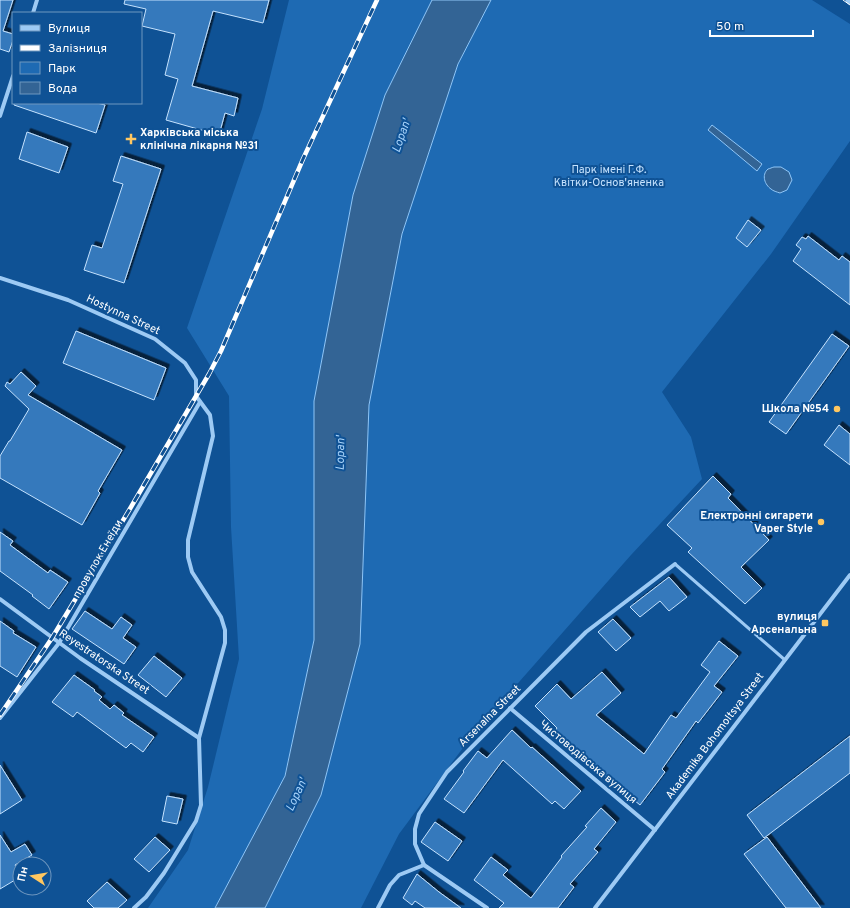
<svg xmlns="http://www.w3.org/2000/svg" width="850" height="908" font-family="Overpass,sans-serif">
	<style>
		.green { fill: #1e6ab3 }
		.water { fill: #336495; stroke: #8fc6f8 }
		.building { fill: #3479bc; stroke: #c5e2fe; filter: url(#shadow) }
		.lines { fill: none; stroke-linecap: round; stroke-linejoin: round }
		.service { stroke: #9dcaf4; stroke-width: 3 }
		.minor { stroke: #9dcaf4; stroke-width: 4 }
		.tertiary { stroke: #9dcaf4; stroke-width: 7 }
		.tram { stroke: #fff; stroke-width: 1 }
		.rail-casing { stroke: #fff; stroke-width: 4.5 }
		.rail { stroke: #0f5295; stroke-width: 3; stroke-dasharray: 9; stroke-linecap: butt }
		.poi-dot { fill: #ffc760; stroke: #0f5295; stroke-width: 1.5 }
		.labels { text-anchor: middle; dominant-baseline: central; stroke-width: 4; stroke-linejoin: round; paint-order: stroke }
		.poi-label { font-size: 11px; font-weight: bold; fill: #fff; stroke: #0f5295; text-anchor: end }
		.park-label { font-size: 11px; fill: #c5e2fe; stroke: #0f5295 }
		.street-label { font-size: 11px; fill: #fff; stroke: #0f5295 }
		.water-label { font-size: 12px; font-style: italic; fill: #a9d4fb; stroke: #0f5295 }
	</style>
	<defs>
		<filter id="shadow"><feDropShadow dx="3.5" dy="-3.5" stdDeviation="0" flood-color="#0009"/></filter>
	</defs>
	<rect width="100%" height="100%" fill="#0f5295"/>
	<g class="green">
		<polygon points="289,0 432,0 385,95 353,195 315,397 314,640 284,779 215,908 148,908 188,850 208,787 239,659 231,527 229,396 187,328 262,109"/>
		<polygon points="491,0 812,0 850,24 850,141 771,254 662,392 691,437 702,479 631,555 474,733 399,834 361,908 265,908 321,795 360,644 369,405 402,234 458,64"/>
	</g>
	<g class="water">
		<polygon points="432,0 491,0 458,64 402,234 369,405 360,644 321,795 265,908 215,908 285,776 314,640 314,401 353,195 385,95"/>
		<polygon points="712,125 762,164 757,171 708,130"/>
		<path d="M774,167H781L789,172L792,180L787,190L780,193C777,192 773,191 771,189C765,185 761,175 768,169C769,169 773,167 774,167Z"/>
	</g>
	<g class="building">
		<polygon points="0,0 13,0 3,31 13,34 13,40 9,52 0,49"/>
		<polygon points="125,0 269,0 263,23 213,11 192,86 238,98 234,116 225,113 219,135 166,120 178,79 165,75 175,34 142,26 146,9 124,4"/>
		<polygon points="14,103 97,103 105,105 96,133 14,105"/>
		<polygon points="27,132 68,147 59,173 19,159"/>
		<polygon points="121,156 161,169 124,283 84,270 92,245 102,248 123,184 113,181"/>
		<polygon points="748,220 761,230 747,247 736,238"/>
		<polygon points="808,236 839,260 842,256 850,262 850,305 793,261 801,249 796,245 802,237 806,239"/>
		<polygon points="76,331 166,368 154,400 63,363"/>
		<polygon points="832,334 849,346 786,434 769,422"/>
		<polygon points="21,372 36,386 28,395 122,450 98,491 100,493 82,525 0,478 0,456 9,441 10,441 29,409 5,386 7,382 10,384"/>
		<polygon points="839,425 850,434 850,465 824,445"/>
		<polygon points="713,476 731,494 728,498 769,540 741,567 762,588 745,604 688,552 692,548 667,525"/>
		<polygon points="0,532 13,541 10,545 48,573 50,570 68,582 49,609 32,596 33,595 0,571"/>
		<polygon points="669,577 687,597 669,611 660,601 640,617 630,607"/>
		<polygon points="85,611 112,629 121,617 132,625 123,638 136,647 124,664 72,629"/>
		<polygon points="613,619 631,638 616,651 598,632"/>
		<polygon points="0,621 14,631 13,633 36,647 17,677 0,666"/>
		<polygon points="719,641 738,656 714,686 722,692 698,723 696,721 662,769 665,772 640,805 580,755 581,754 555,731 557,728 535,706 557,684 571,699 602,672 621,693 596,715 644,754 671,715 676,718 710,672 701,665"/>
		<polygon points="154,656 182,678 166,697 138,675"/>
		<polygon points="74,675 95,690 94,691 102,697 99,700 110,709 114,705 124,713 122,715 154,737 143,752 131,743 126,748 77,712 73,717 52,702"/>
		<polygon points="512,730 531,748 532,747 581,791 564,809 555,801 552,804 503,760 464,813 444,799 464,772 463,771 478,751 487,758"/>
		<polygon points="850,736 850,773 764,838 747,815"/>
		<polygon points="0,765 22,800 0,814"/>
		<polygon points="167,796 183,799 177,824 162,821"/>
		<polygon points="601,808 616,822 594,849 598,852 570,884 574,887 558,908 499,908 504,903 474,880 491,857 508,870 503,875 531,898 562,857 561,856 587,827 585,826"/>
		<polygon points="435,822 462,841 448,861 421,842"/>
		<polygon points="0,835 11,852 25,844 32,855 15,865 20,873 20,877 0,889"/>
		<polygon points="155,837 170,850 149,872 134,859"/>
		<polygon points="767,837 821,908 786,908 744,854"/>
		<polygon points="417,874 439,892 461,908 425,908 415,901 412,905 403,898"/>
		<polygon points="107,882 127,900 118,908 94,908 87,901"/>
	</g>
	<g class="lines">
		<polyline class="service" points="675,564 785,660"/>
		<g class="minor">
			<polyline points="33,13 37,0"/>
			<polyline points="0,116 13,76"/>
			<polyline points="0,278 68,300 155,339 185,363 196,380 196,396 210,415 213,436 188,540 188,557 192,572 221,617 225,630 225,643 199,738 201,805 196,821 164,873 146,897 134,908"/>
			<polyline points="0,599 80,658 199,738"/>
			<polyline points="510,708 655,830"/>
			<polyline points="0,718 59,643 200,402"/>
			<polyline points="424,865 487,908"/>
			<polyline points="378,908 390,885 399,875 424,865 415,844 415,829 419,814 447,772 586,632 675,564"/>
			<polyline points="595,908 850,575"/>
		</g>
		<polyline class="tertiary" points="849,0 850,1"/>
		<polyline class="tram" points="843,0 850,5"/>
		<g class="rail-casing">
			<polyline id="rail" points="0,715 52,638 131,507 209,374 221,351 303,159 377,0"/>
		</g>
		<use href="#rail" class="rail"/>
	</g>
	<g class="poi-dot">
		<path d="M129 133h4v4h4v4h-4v4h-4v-4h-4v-4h4z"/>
		<circle cx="837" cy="409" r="4"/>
		<circle cx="821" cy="522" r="4"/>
		<rect x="821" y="619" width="8" height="8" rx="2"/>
	</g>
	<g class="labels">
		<g class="poi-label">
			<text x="140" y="133" text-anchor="start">Харківська міська<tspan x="140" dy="13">клінічна лікарня №31</tspan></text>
			<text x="829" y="409">Школа №54</text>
			<text x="813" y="516">Електронні сигарети<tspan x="813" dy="13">Vaper Style</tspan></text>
			<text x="817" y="617">вулиця<tspan x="817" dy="13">Арсенальна</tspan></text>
		</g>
		<g class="park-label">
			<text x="609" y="170">Парк імені Г.Ф.<tspan x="609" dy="13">Квітки-Основ'яненка</tspan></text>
		</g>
		<g class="street-label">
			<text transform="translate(123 315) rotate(25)">Hostynna Street</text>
			<text transform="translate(98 559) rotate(-60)">провулок Енеїди</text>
			<text transform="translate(104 662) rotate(34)">Reyestratorska Street</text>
			<text transform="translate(490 716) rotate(-45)">Arsenalna Street</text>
			<text transform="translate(715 736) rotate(-53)">Akademika Bohomoltsya Street</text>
			<text transform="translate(588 762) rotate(40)">Чистоводівська вулиця</text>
		</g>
		<g class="water-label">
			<text transform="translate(402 136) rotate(-71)">Lopan'</text>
			<text transform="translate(341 453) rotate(-89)">Lopan'</text>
			<text transform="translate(297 795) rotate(-65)">Lopan'</text>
		</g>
	</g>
	<rect x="12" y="12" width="130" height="92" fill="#0f5295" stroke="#6f97bf"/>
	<rect x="20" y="25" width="20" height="6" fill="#9dcaf4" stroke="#6f97bf"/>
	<text x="48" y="32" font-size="12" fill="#ffffff">Вулиця</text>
	<rect x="20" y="45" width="20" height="6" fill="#ffffff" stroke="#6f97bf"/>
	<text x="48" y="52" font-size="12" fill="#ffffff">Залізниця</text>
	<rect x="20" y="62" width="20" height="12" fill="#1e6ab3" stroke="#6f97bf"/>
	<text x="48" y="72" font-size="12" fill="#ffffff">Парк</text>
	<rect x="20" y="82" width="20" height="12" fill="#336495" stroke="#6f97bf"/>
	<text x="48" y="92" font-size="12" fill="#ffffff">Вода</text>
	<g transform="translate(32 876) rotate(282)"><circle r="19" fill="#0f5295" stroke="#6f97bf"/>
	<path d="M0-3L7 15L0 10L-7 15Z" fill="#ffc760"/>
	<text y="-6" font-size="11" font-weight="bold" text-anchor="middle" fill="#ffffff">Пн</text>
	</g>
	<path d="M710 30v6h103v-6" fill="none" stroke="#ffffff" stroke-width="2"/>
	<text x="716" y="30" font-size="12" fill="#ffffff" stroke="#0f5295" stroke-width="3" paint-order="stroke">50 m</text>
</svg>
